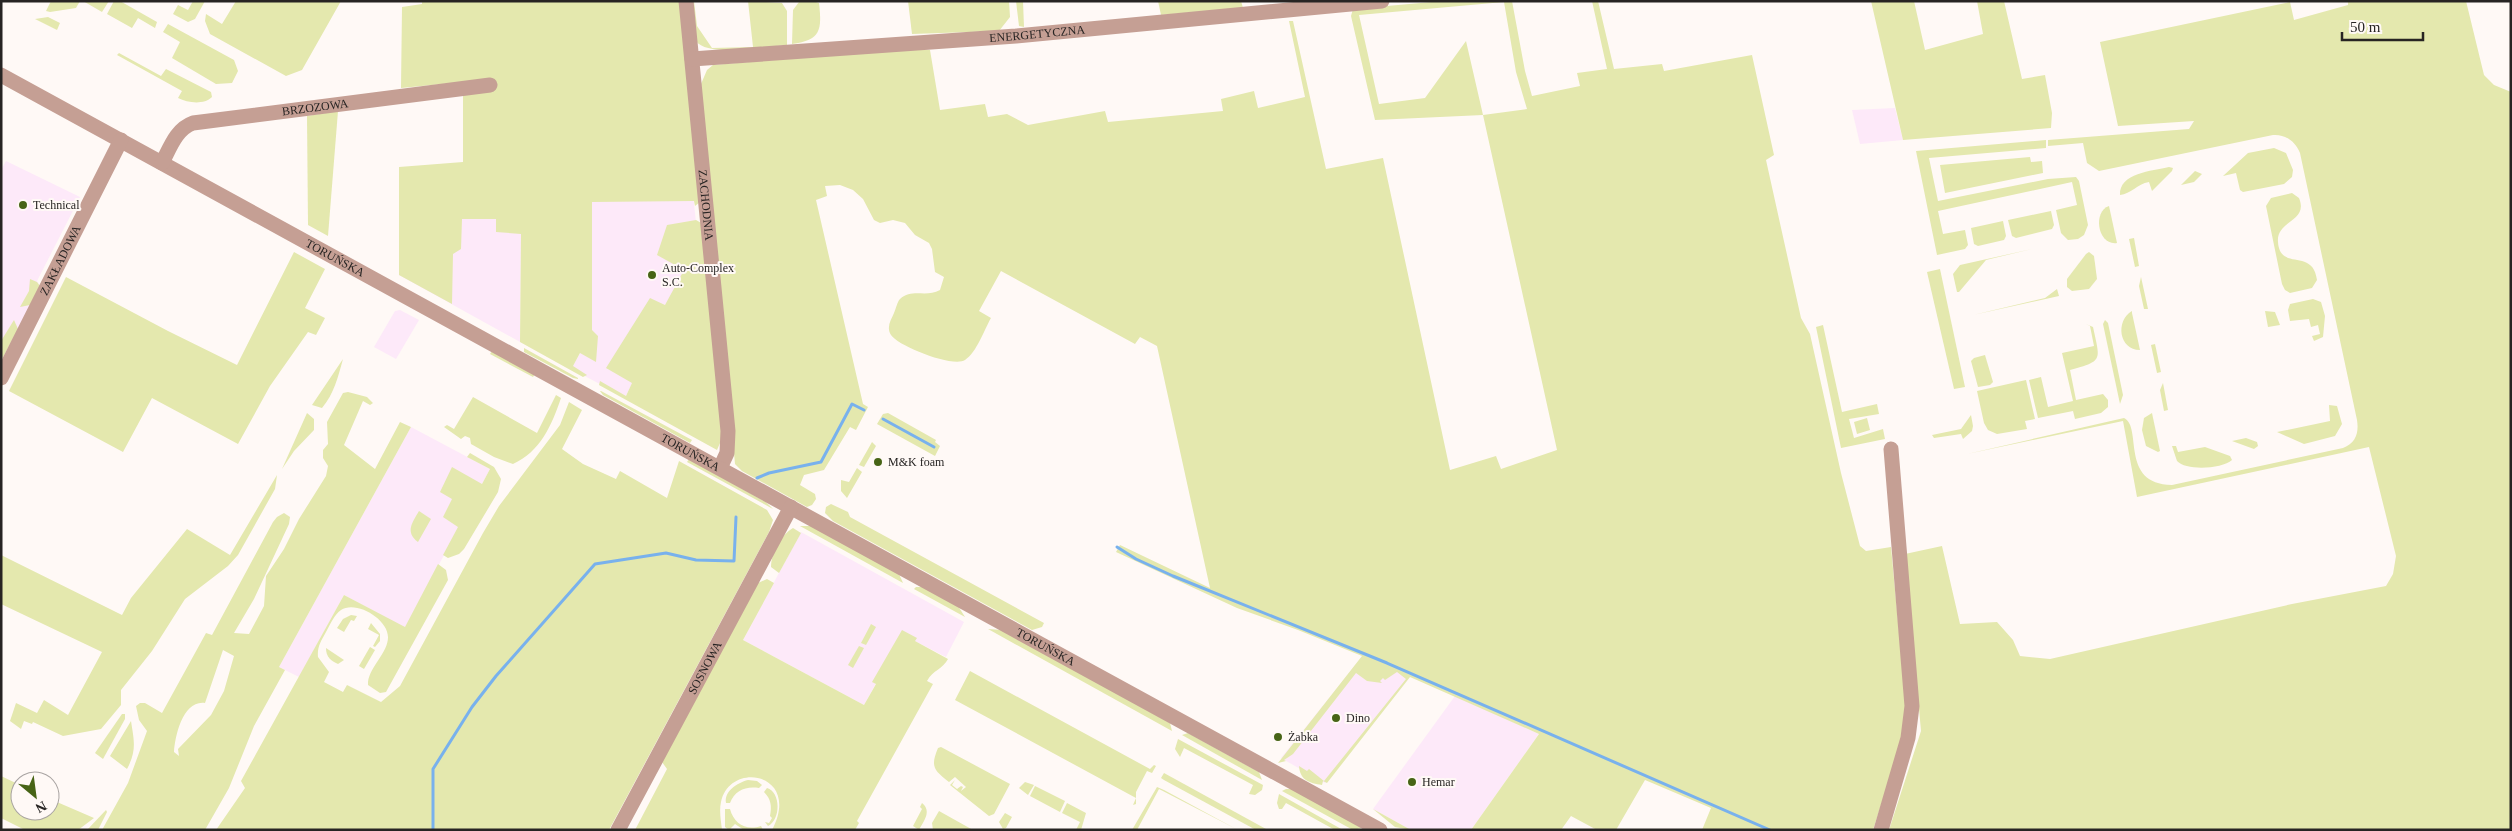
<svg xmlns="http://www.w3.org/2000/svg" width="2512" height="831" font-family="'Times New Roman',serif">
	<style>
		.commercial { fill: #fde9f9 }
		.green { fill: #e4e8ae; fill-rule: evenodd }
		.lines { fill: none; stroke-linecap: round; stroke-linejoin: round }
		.stream { stroke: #78b1ed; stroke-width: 3 }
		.minor { stroke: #c59f94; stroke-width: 15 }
		.poi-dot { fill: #476416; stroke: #fff9f6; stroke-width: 2 }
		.labels { text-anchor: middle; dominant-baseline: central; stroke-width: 4; stroke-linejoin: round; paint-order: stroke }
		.street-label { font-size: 12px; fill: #272423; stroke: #fff9f6 }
		.poi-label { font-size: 12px; fill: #272423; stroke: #fff9f6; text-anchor: start }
	</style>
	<rect width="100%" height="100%" fill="#fff9f6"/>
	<g class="commercial">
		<polygon points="683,103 700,259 625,397 571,369 588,340 589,114"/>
		<polygon points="1895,108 1903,140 1860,144 1852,110"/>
		<polygon points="6,161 80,197 37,281 40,286 1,368 1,170"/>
		<polygon points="462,219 496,219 521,234 520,342 399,275"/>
		<polygon points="400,310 419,320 396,359 374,347 395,311"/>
		<polygon points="411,427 490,469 405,628 344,595 299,677 279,667"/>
		<polygon points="801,532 964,622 946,657 903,635 864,705 743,640"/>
		<polygon points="1362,657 1410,677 1325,783 1281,758"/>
		<polygon points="1455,696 1539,734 1471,830 1411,830 1373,809"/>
	</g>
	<g class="green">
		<polygon points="51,1 80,1 76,8 50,12 46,11"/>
		<polygon points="83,1 109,1 102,12"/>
		<polygon points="114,1 120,1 157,22 155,28 138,18 132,28 107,14"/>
		<polygon points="193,1 205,1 195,19 188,22 173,14 178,5 188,10"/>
		<polygon points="236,1 341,1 302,70 286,76 210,34 205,21 206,14 222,24"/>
		<polygon points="422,1 680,1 700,202 695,206 694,201 592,202 592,330 598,336 596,362 580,353 573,366 587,375 583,377 520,342 521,234 496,232 496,219 462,219 461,249 453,254 452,304 399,275 399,167 463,162 463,82 401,88 402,7 422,4"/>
		<path d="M692,1H694L697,26L712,48L753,47L748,1L782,3L787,11V45C766,46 708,58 696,41Z"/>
		<path d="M813,1L819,3C822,30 821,40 792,44L793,10L799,2Z"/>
		<polygon points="908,1 1009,1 1010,17 999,31 912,34"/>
		<polygon points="1016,1 1023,1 1024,27 1019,26"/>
		<polygon points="1158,1 1241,1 1243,8 1161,15"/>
		<path d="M1443,1H1512L1525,71L1532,96L1580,86L1577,73L1607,69L1592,1H1598L1614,69L1662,64L1664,71L1752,55L1774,155L1766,160L1801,318L1810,334L1841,473L1860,546L1866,551L1891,547L1906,707L1905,730L1873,830H1702L1711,808L1645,780L1616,830H1597L1571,816L1561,830H1471L1539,734L1410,677L1327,783L1323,781L1322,785C1309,783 1300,780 1299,766L1307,771L1309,769L1324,781L1406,679L1397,672L1385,680L1383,678L1380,681L1382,683L1367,681L1356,673L1293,754L1284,760L1286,761L1278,763L1362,656L1298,630L1237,608L1116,552L1120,545L1210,588L1157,346L1140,337L1135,344L1001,271L979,311L991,318C984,330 977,352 965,360C953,368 898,346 891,335C886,327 891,320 894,313C896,309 897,302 900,299C912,288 926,298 940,290L944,277L935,272L932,249L929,243L915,235L905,223L893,220L880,223L874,220L863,199L853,190L840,185L825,186L827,196L816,200L863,404L868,407L856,430L850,427L824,470L804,475L800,485L815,494L816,499L812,505L807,507L742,471L735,464L701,84L707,70L713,65L907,49L930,50L940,110L985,104L988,117L1007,114L1028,125L1105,111L1108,122L1223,111L1221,99L1254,91L1258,108L1305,97L1289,21H1293L1326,169L1383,158L1450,470L1496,456L1501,469L1557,450L1483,115L1375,120L1351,16L1353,9ZM1504,2L1516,72L1527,109L1483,115L1466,41L1425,98L1379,104L1359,15Z"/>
		<polygon points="1871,1 1914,1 1925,50 1983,34 1977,1 2004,1 2022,79 2045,75 2052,113 2051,128 1903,140"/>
		<path d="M2348,1H2466L2484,75L2494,85L2511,92V830H1889L1921,731L1905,554L1942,546L1960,624L1997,622L2013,640L2020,656L2050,659L2292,604L2386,586L2393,574L2396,556L2369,447L2137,497L2123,421L1967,454L2124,418C2143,427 2119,484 2172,485L2343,448C2356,443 2359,433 2357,420L2300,153C2295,141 2285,134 2273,135L2099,171L2087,163L2083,143L2048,146V140L2189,129L2194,121L2118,126L2100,42L2290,2L2294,20L2348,5Z"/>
		<polygon points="48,17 60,23 57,30 35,19"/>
		<polygon points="168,24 234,60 238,71 232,83 216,84 172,58 180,42 163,32"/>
		<path d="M119,53L161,76L166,69L211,92L212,97C204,105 188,103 178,98L182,91L117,55Z"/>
		<polygon points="338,111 328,236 308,225 307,116"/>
		<polygon points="2046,140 2046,148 1929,158 1938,201 2048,179 2076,177 2079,181 2088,225 2084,235 2078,239 2068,240 2061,233 2056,210 2077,205 2072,182 1938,211 1943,234 1965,230 1968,245 1965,249 1937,255 1916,151"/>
		<polygon points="2274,148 2286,153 2293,170 2292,177 2284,184 2243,192 2240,190 2236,173 2223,176 2248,153"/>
		<polygon points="2030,157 2031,162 2042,161 2043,173 1945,193 1940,165"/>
		<path d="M2169,167L2173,168L2172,171L2152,191L2149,182C2137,184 2131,194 2120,195C2119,173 2152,171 2169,167Z"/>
		<polygon points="2195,171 2202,174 2194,182 2181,185"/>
		<path d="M2292,193L2299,198C2309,222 2276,220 2278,242C2280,272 2313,247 2317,280L2312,288L2290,293L2285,290L2282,284L2266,206L2271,198Z"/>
		<path d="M2109,206L2117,243C2098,246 2092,212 2109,206Z"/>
		<polygon points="2051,211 2054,225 2052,229 2016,238 2012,236 2008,220"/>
		<polygon points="696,220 703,224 723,436 717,450 599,385 600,381 626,396 632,383 606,368 650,298 665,305 684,270 657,255 667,225"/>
		<polygon points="2003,221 2006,236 2004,240 1978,246 1974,244 1971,228"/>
		<polygon points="2134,238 2139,266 2135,267 2129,239"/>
		<polygon points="2032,249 1986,260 1959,292 1957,292 1953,274 1960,265"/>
		<polygon points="294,252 325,269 305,308 325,318 316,335 308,332 270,386 238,444 152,398 123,452 9,391 66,277 168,331 237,365"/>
		<polygon points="2089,252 2094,256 2097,279 2089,289 2072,291 2067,287 2067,279 2086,254"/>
		<polygon points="1940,269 1965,387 1954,389 1927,272"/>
		<polygon points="2141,277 2148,309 2144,309 2139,286"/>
		<polygon points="30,279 37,282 40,286 30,305 20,307 29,291"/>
		<polygon points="2057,289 2059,296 1973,315 2045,298"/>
		<polygon points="2313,299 2321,302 2325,316 2323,337 2314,341 2312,336 2320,334 2318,325 2311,327 2309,319 2290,321 2288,310 2290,304"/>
		<path d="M2132,311V313L2140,350C2119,350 2115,321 2132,311Z"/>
		<polygon points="2265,311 2275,312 2280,325 2268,327"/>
		<polygon points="14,320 18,329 1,361 1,341"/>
		<polygon points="2105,320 2108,323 2123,395 2120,404 2103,324"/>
		<path d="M2086,324L2093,327C2100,360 2104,361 2070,370L2076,400L2103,394L2108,400V407L2101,413L2075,419L2073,411L2038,418L2029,380L2041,377L2048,407L2073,401L2062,353L2094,346L2090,326Z"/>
		<polygon points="1823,325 1842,412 1877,404 1879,414 1849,419 1854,438 1883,429 1885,439 1841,448 1816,327"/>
		<polygon points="2155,344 2161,372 2157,373 2151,345"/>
		<polygon points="524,348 578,378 578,379 573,378 524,352"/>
		<polygon points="492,351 535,374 533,377 490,354"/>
		<polygon points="1985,355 1993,382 1990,385 1978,387 1971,361 1974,358"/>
		<path d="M343,359C338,377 334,394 322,408L312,405Z"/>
		<polygon points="2026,380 2035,419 2025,421 2027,429 1997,434 1988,430 1984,423 1977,391"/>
		<polygon points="2163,383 2168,410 2164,411 2160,390"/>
		<polygon points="600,391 601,391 692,440 690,443 603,395"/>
		<path d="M348,392L367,397L373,403L370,405L363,401L344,445L375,469L400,422L411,427L279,667L285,670L254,726L229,788L205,830H102L128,783L147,731L139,720L136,706L140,703H145L162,713L206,633L212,635L273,522L277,517L284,513L290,517L289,524L254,599L234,633L249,634L264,606L266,576L284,549L299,519L326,476L328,466L323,458V450L328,444L327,422L343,393ZM223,650L234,656L224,691L211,715L178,749L179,756L174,752C175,736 183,700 205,703Z"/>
		<path d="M556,395L561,398C552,425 540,452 513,464L494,457L471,444L470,438L465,436L461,439L444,427L447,425L454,429L473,397L537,433Z"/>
		<path d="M569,402L582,410L562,449L583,464L616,479L620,471L667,498L679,461L767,510L773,520L769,532L609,830H216L245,788L241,781L344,595L405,627L438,564L446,570L448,580L386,692L380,693L368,685V682C370,666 388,653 388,637C388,619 356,600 341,610C334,615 330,625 326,632C321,641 317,647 318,657L329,672L324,682L343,692L347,685L381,702L400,686L483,533L499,506L560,425Z"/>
		<polygon points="2329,405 2337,406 2342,424 2335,436 2304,444 2277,432 2330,421"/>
		<polygon points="307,413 314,419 314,430 294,451 282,469"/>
		<polygon points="888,413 936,440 935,442 940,446 935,456 877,424 883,414"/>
		<polygon points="2152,413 2160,451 2158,452 2146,446 2142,430 2144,418"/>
		<polygon points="1971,415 1973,426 1972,431 1963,439 1961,434 1934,438 1932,435 1961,429"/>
		<polygon points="1867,418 1870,430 1857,434 1854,422"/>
		<polygon points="2246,438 2257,442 2258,446 2254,449 2232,441"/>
		<polygon points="872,442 876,446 864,467 859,465"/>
		<path d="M2172,446H2176L2178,452L2205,447L2230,456L2232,460C2222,469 2186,471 2177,461Z"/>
		<polygon points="470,453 494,467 501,479 498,492 464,549 459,554 448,558 443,555 458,527 443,517 452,499 440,492 452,467 482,484 490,469 467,457"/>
		<polygon points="689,459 766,502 773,509 687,462"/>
		<polygon points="857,468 862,472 847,498 841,491 841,480 849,482"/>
		<polygon points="277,475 275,489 238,555 228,566 185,599 152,651 121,690 121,705 101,729 63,736 33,722 32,724 24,721 21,729 10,721 16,703 37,713 44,700 68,715 102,652 1,604 1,555 122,615 131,598 187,529 230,555"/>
		<polygon points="831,504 848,512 850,517 1044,623 1042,627 1032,630 833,521 825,513 826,507"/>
		<path d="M419,511L431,519L418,542C405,532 412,523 419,511Z"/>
		<polygon points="800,526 811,526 899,574 903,583"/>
		<path d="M793,528L801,533L779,573L771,567C771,553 781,535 793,528Z"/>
		<path d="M767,579L774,583L743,640L864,705L876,684L872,682L902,630L917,638L915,641L948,659C943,669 933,670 927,681L933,684L857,821L859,823L855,830H772C802,773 730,760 721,802C719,811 721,821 722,830H635L667,769L662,762L758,583Z"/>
		<polygon points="916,587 923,587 958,606 965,617 914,589"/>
		<polygon points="351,615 357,616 354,621 351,620 344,632 337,628 343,619"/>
		<polygon points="371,623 380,634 380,641 375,647 373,646 379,635 368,629"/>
		<polygon points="871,624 876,627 866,645 861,643"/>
		<polygon points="988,629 1002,630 1170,723 1172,731"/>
		<polygon points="859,646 864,648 853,668 848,665"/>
		<polygon points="370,647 375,650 364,669 359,666"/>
		<path d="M326,648L344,660L338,664C331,661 326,657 326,648Z"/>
		<polygon points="970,671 1150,769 1154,765 1156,766 1152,773 1147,771 1136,792 1136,804 1133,805 1136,798 955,700"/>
		<polygon points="122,714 125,714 125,719 103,759 95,753"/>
		<path d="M131,721C134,741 137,750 127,769L110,756Z"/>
		<polygon points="1188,733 1259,772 1262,780 1182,735"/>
		<polygon points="1178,739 1263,785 1262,790 1255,795 1249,794 1253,785 1184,748 1180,757 1175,749"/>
		<path d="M941,747L1010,784L994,814L989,816L950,785L955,780L952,785L957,789L961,786L963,787L961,791L966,787L955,777L949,782C934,770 930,767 938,748Z"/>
		<polygon points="1164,773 1266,829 1266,830 1256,830 1164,780 1161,778"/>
		<polygon points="1,776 20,785 20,811 50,811 50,799 94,818 78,830 25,830 1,818"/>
		<path d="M748,780L757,781L762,785L759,788C746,786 735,790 730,803H726C724,791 737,783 748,780Z"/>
		<polygon points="1025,782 1034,785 1028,795 1019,788"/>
		<polygon points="1035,786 1065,801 1060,812 1030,796"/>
		<polygon points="1157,787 1164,790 1238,830 1159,789 1137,830 1132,830"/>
		<path d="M767,788C781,792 781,820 768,826L765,822L769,823L772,818L770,816C772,806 771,799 764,792Z"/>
		<polygon points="1286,789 1292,789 1362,828 1353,830 1282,791"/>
		<polygon points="1279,794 1343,830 1335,830 1286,803 1282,809 1279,809 1277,803"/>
		<path d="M922,803C932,811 924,821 919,830L913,826L922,809L920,807Z"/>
		<polygon points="1067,803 1086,813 1081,830 1076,830 1080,822 1062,813"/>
		<path d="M725,809H730C734,824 746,831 761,826L763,830H744L735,824L729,830L725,827Z"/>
		<polygon points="1373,809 1411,830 1395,827"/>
		<polygon points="106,810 107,812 98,830 87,830"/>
		<polygon points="939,811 973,830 933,830 932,823"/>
		<polygon points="1005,813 1012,817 1006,828 1003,829 999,822"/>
	</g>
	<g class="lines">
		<g class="stream">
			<polyline points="883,419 934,447"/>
			<polyline points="757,478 769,473 821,462 852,404 864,410"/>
			<polyline points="1117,547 1136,559 1173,576 1387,663 1770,830"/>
			<polyline points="433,829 433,769 472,707 496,676 595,564 666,553 696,560 734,561 736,517"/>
		</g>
		<g class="minor">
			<path id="s1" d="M686,1L728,431L727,453L720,468"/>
			<path id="s2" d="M692,59L1016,36L1382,1"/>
			<path id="s3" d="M1,75L1380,830"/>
			<path id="s4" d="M162,163C170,148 176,129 193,123L490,85"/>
			<path id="s5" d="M1,378L121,140"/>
			<path id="s6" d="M618,830L791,507"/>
			<polyline points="1881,830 1908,738 1912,706 1891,449"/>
		</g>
	</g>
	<g class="poi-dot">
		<circle cx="23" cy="205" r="5"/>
		<circle cx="652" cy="275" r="5"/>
		<circle cx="878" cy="462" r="5"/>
		<circle cx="1336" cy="718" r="5"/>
		<circle cx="1278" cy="737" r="5"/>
		<circle cx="1412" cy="782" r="5"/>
	</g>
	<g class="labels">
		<g class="street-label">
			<text stroke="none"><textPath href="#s2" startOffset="346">ENERGETYCZNA</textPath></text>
			<text stroke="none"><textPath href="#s4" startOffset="175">BRZOZOWA</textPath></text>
			<text stroke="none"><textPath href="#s1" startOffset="205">ZACHODNIA</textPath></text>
			<text stroke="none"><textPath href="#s3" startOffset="381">TORUŃSKA</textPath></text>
			<text stroke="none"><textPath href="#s5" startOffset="132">ZAKŁADOWA</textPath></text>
			<text stroke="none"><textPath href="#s3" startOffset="786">TORUŃSKA</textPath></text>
			<text stroke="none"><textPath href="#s3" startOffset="1191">TORUŃSKA</textPath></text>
			<text stroke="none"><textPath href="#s6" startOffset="184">SOSNOWA</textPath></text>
		</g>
		<g class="poi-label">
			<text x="33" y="205">Technical</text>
			<text x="662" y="268">Auto-Complex<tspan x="662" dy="14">S.C.</tspan></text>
			<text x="888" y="462">M&amp;K foam</text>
			<text x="1346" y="718">Dino</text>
			<text x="1288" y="737">Żabka</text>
			<text x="1422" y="782">Hemar</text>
		</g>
	</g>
	<rect width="2512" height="831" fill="none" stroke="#272423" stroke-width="5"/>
	<g transform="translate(35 796) rotate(151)"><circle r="24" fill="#fff9f6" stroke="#a9a4a2"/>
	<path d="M0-4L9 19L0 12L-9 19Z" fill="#476416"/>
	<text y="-8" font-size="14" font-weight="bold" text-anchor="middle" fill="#272423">N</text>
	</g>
	<path d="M2342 32v8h81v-8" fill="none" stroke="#272423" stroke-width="2.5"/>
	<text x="2350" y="32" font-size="15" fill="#272423" stroke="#fff9f6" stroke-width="4" paint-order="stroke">50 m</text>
</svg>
